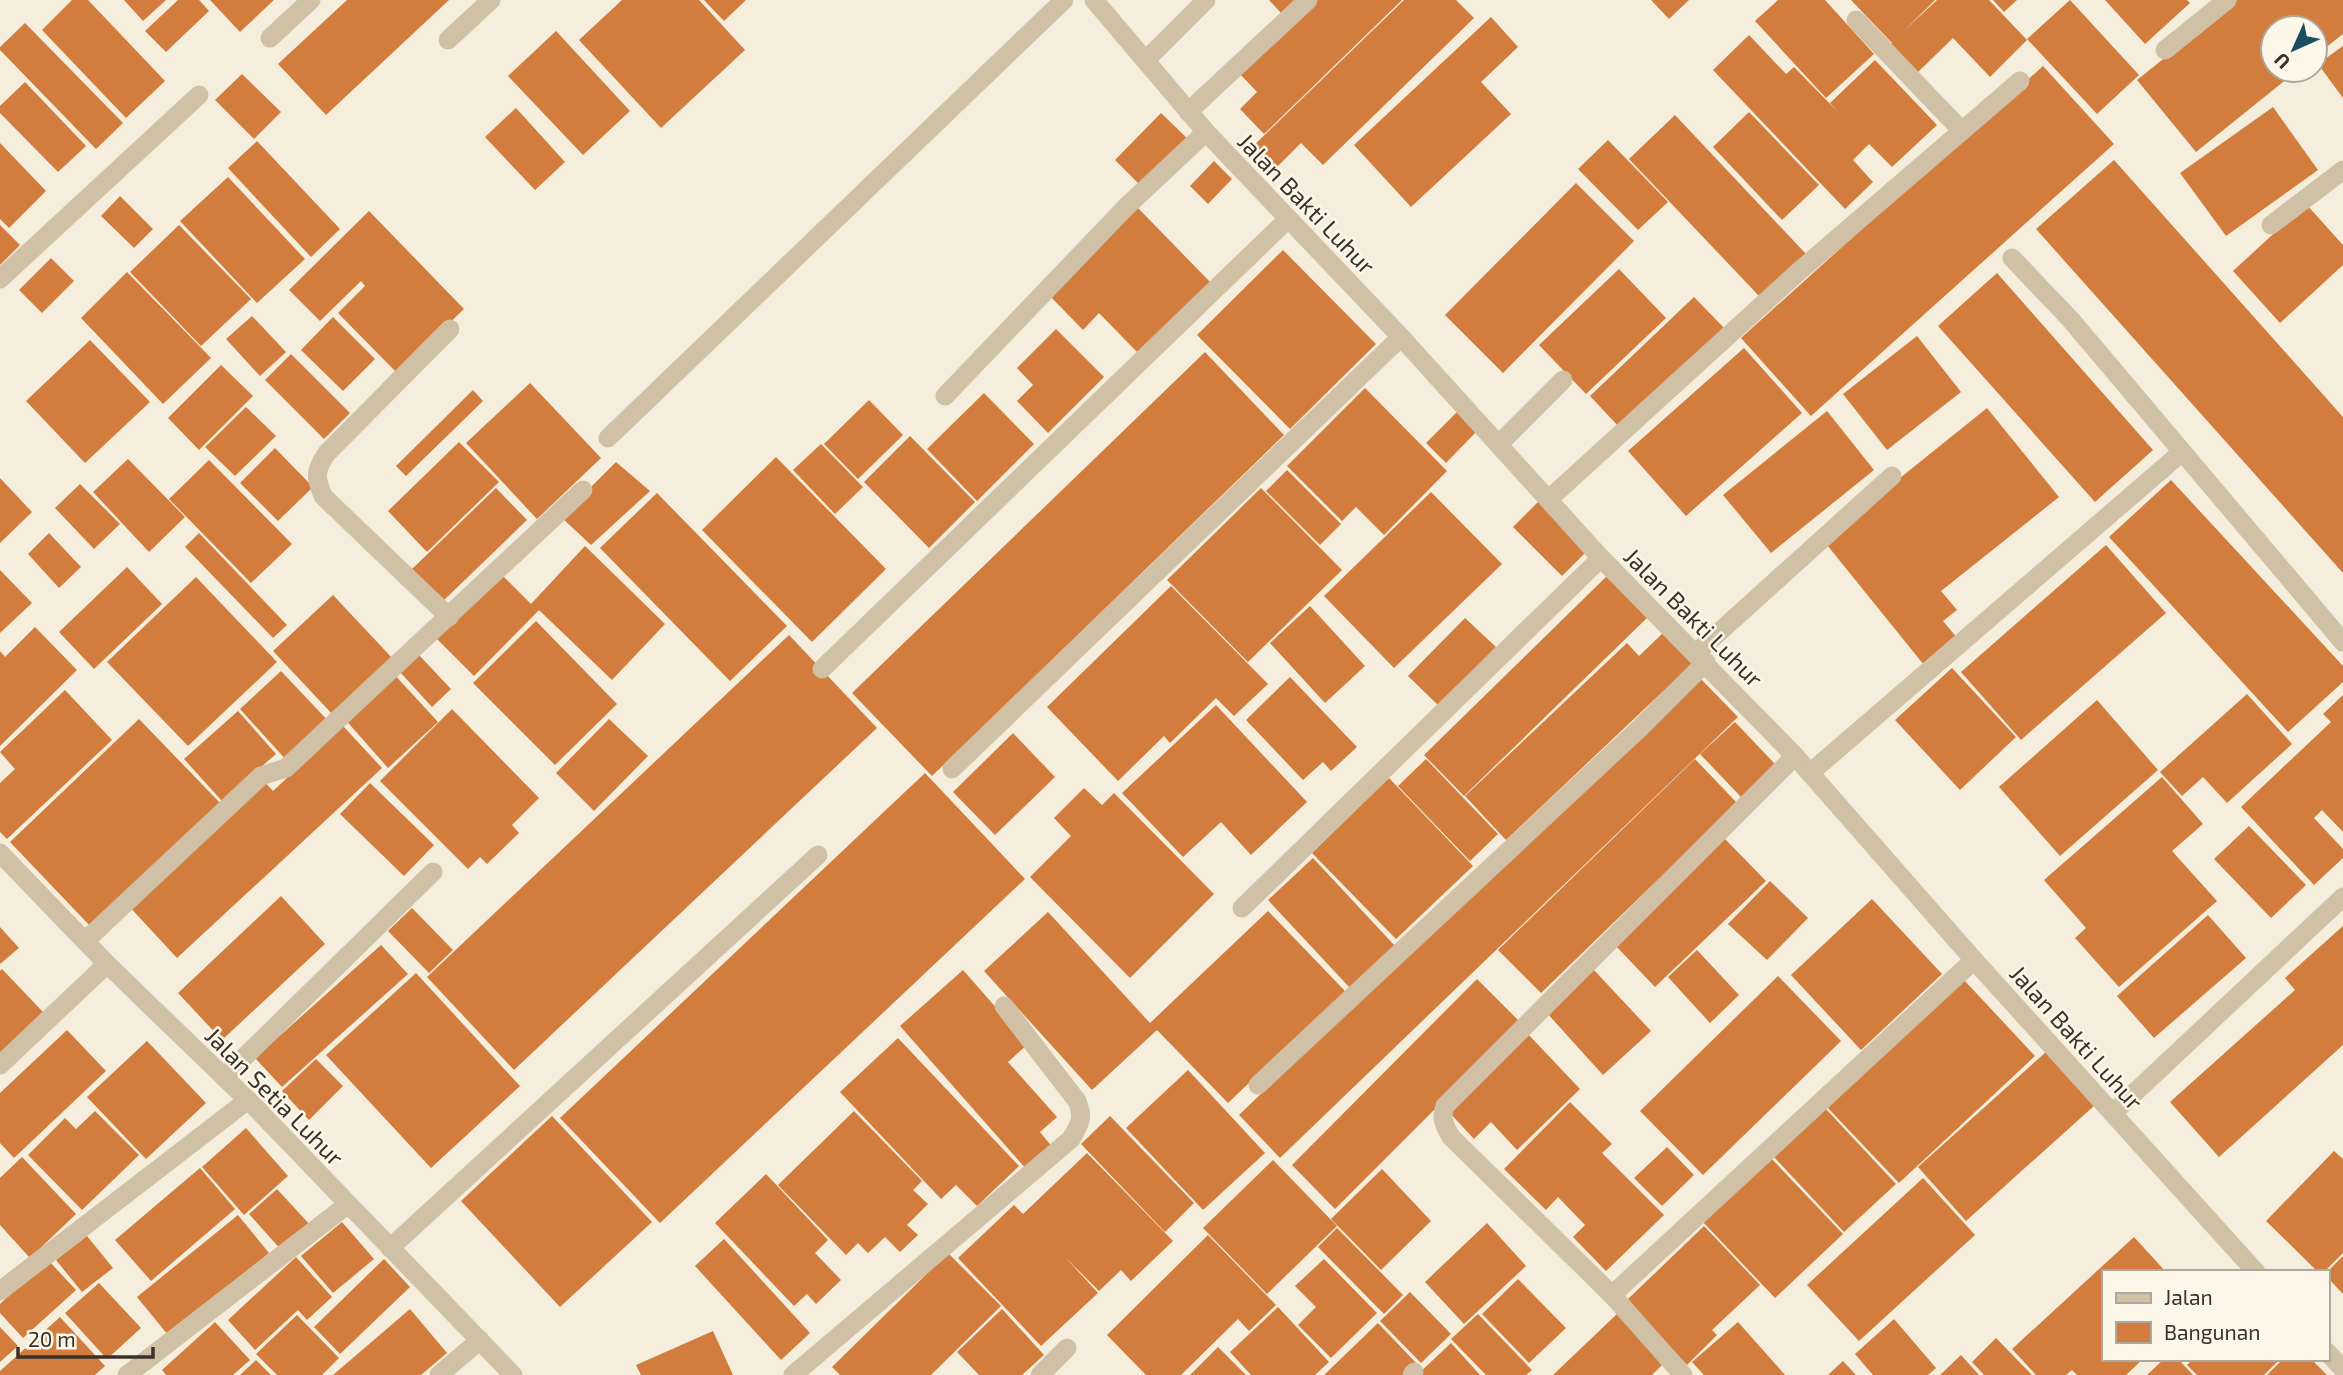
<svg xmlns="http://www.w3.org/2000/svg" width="2343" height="1375" font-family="'Exo 2',sans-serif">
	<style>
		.building { fill: #d27c3d }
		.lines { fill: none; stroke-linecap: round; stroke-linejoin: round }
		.service { stroke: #cfc0a6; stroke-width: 19 }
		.minor { stroke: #cfc0a6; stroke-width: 19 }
		.labels { text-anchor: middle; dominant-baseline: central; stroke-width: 5; stroke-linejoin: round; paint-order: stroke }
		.street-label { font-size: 24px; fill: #3a3128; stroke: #fcf7e9 }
	</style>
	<rect width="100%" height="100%" fill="#f5eedc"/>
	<g class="building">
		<polygon points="72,0 88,0 165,81 126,118 42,30"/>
		<polygon points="124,0 166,0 143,21"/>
		<polygon points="178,0 199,0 209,11 166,52 145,31"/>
		<polygon points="210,0 274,0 240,32"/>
		<polygon points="347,0 449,0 326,115 278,64"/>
		<polygon points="622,0 699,0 745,50 661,128 579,40"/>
		<polygon points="704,0 746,0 724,21"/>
		<polygon points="1269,0 1295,0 1281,13"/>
		<polygon points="1316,0 1402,0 1264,134 1240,109 1257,92 1240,74"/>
		<polygon points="1404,0 1456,0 1474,18 1323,165 1301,143 1267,177 1245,154"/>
		<polygon points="1651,0 1689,0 1669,19"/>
		<polygon points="1778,0 1825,0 1874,54 1826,98 1755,21"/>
		<polygon points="1851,0 1935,0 1904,31 1937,0 1989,0 2027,40 1990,77 1953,38 1914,76 1887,48 1892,43"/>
		<polygon points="1993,0 2017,0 2004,12"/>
		<polygon points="2070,0 2139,75 2097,114 2027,39"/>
		<polygon points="2105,0 2187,0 2190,3 2145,44"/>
		<polygon points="2237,0 2343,0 2343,34 2315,56 2315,28 2273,28 2273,70 2298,70 2196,152 2137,80"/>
		<polygon points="1491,17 1518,47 1481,82 1511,114 1411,207 1354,145"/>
		<polygon points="25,23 123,123 96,149 0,50 0,47"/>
		<polygon points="556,31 630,111 583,155 508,76"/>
		<polygon points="1749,35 1786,74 1794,67 1838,112 1830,103 1875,60 1937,125 1892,167 1869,144 1853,160 1873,182 1845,209 1713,70"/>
		<polygon points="2343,46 2343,98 2318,64"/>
		<polygon points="2043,66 2114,144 1811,416 1741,338"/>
		<polygon points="242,74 281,112 254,139 215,100"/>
		<polygon points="25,82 86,146 58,172 0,113 0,106"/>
		<polygon points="2273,107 2318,170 2226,236 2180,173"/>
		<polygon points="516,108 565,162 535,190 485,137"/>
		<polygon points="1749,112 1819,185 1782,220 1713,147"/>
		<polygon points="1161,113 1191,142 1144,189 1115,160"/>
		<polygon points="1675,115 1806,254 1760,297 1629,159"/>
		<polygon points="1608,140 1668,202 1638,230 1578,169"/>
		<polygon points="257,141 340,229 311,257 228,168"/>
		<polygon points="0,143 46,191 9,228 0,219"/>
		<polygon points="2114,160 2343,417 2343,573 2036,229"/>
		<polygon points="1214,161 1232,179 1208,204 1190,186"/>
		<polygon points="228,177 305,259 257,303 180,221"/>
		<polygon points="1576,183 1634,241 1503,373 1445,315"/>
		<polygon points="120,196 153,229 134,248 101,216"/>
		<polygon points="2306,204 2343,245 2343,265 2280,323 2233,271"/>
		<polygon points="1138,208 1211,283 1139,354 1099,313 1083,330 1049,295"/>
		<polygon points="369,211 464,309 397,373 338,313 365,286 361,281 320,321 289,290"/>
		<polygon points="0,225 20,245 0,265"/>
		<polygon points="179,225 251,299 201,346 130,272"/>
		<polygon points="1283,250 1376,344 1290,429 1197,335"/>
		<polygon points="51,258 74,281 42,313 19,290"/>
		<polygon points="1619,269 1666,318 1586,394 1539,345"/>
		<polygon points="127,272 211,358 163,404 81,318"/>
		<polygon points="1997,273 2153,450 2095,502 1938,326"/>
		<polygon points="1694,297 1725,329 1620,428 1590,396"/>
		<polygon points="252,316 286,352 260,376 226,339"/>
		<polygon points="333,317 375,359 343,391 301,350"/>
		<polygon points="1056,329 1104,377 1048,433 1017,401 1033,385 1017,368"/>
		<polygon points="1917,336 1961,392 1887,450 1843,394"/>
		<polygon points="90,340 150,402 85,463 26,401"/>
		<polygon points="1744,348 1802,413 1686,516 1628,451"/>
		<polygon points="1205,352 1284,435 932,776 852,693"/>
		<polygon points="291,354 350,413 324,439 265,380"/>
		<polygon points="221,365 253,396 199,450 168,418"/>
		<polygon points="530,383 601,458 537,519 466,443"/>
		<polygon points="1365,388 1447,471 1384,535 1356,507 1342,521 1287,466"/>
		<polygon points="473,390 483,401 406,476 396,466"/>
		<polygon points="984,393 1034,444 977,501 927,449"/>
		<polygon points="869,400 903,435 858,479 824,444"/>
		<polygon points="246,407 276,436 235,476 205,447"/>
		<polygon points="1987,408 2059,497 1941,591 1957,610 1943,621 1958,639 1924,665 1823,540"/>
		<polygon points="1827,411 1874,470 1771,553 1723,495"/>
		<polygon points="1457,412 1477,431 1446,463 1426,443"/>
		<polygon points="910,436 975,502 929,548 864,482"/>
		<polygon points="459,442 499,482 427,552 388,511"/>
		<polygon points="821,444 863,487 835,514 793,470"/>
		<polygon points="275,448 313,487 278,521 240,483"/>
		<polygon points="776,457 886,569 812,642 702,530"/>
		<polygon points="128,459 185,517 149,552 93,492"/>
		<polygon points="209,460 292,544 251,583 169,499"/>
		<polygon points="616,462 650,491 591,545 561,517"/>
		<polygon points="1287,470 1341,524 1320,545 1266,491"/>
		<polygon points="0,478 32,512 0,543"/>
		<polygon points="2171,480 2343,666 2343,682 2288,732 2109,537"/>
		<polygon points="80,484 120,524 94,549 55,508"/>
		<polygon points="496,488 527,520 443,601 412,569"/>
		<polygon points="1261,488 1342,570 1248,662 1167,580"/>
		<polygon points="1431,492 1502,564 1394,668 1324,596"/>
		<polygon points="657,493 787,626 730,681 600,548"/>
		<polygon points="1539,501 1588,550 1562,576 1513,527"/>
		<polygon points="49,533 81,567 59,588 28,554"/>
		<polygon points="199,533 287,625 273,638 185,547"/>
		<polygon points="2106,545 2166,613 2021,740 1961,672"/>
		<polygon points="585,546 665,624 612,680 539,610 474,676 437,639 501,574 531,604"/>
		<polygon points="127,567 162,604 94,669 59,632"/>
		<polygon points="0,570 32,603 0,633"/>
		<polygon points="1609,574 1649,616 1464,796 1424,755"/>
		<polygon points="196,577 277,662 188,746 107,662"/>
		<polygon points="1171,586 1268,684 1234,716 1216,698 1170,743 1164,736 1118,781 1047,707"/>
		<polygon points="333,595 394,660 334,716 273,651"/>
		<polygon points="1310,606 1365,666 1325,703 1270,643"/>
		<polygon points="1465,618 1496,647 1439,706 1408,676"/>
		<polygon points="536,621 617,704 555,765 473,683"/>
		<polygon points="35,627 77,670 0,746 0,651 5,657"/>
		<polygon points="1664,632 1693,663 1506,840 1465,796 1627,643 1639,656"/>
		<polygon points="789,635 877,728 514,1070 427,977"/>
		<polygon points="419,655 451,689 432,707 400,672"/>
		<polygon points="1952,668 2016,737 1960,790 1895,720"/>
		<polygon points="281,671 331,724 289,763 240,709"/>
		<polygon points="392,672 438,722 388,768 343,717"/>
		<polygon points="1696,674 1738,717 1280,1158 1239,1115"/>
		<polygon points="1290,677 1357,747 1331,771 1323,762 1303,780 1246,720"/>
		<polygon points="65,690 112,740 7,839 0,832 0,783 15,769 0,752"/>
		<polygon points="2247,694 2292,744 2227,803 2203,777 2182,796 2160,772"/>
		<polygon points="2343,695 2343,832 2322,810 2314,818 2343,849 2343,858 2314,885 2241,807 2331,722 2323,714"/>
		<polygon points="2097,700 2158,770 2060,856 1999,787"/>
		<polygon points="1216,705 1307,802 1251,855 1221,822 1183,857 1122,793"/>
		<polygon points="452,709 539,798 512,825 519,833 487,864 480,857 468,869 380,781"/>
		<polygon points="238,711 276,754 222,801 184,759"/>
		<polygon points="139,719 223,806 93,929 10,842"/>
		<polygon points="609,719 648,756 594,811 556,773"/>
		<polygon points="1735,722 1775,764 1741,797 1700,754"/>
		<polygon points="343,726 382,768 177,958 126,903 261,778 273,791"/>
		<polygon points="1013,733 1055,777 995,835 953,792"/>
		<polygon points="1426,759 1498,834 1470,861 1398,786"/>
		<polygon points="1695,759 1737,803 1541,993 1498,950"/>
		<polygon points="925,773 1025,879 660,1223 560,1118"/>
		<polygon points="2162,777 2203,824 2172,851 2217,901 2119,987 2075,938 2086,928 2044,880"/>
		<polygon points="1389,778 1473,866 1396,939 1312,853"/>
		<polygon points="370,783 434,845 404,876 340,814"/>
		<polygon points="1084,788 1102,805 1114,793 1214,894 1130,978 1030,877 1071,836 1054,818"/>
		<polygon points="2249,826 2306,885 2271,918 2214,859"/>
		<polygon points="1724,838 1766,881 1655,987 1614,944"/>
		<polygon points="1313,858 1395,946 1350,988 1268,900"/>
		<polygon points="1770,881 1808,918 1767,960 1728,924"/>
		<polygon points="281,896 325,944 222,1040 178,993"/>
		<polygon points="1872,899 1942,974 1861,1050 1791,975"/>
		<polygon points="412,908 453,950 429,973 388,931"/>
		<polygon points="1268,911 1345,991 1228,1103 1157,1030 1092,1090 984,971 1048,912 1150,1023"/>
		<polygon points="2208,915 2246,958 2154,1038 2117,996"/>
		<polygon points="2343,926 2343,1045 2219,1157 2170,1102 2295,990 2285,978"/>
		<polygon points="0,927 19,948 0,964"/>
		<polygon points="381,945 408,974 282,1087 255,1058"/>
		<polygon points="1697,950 1739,995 1710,1023 1668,977"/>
		<polygon points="2,969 43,1012 0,1054 0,971"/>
		<polygon points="1593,969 1651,1031 1603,1075 1546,1012"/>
		<polygon points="963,970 1028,1044 1008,1062 1057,1117 1040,1132 1053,1148 1028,1171 900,1026"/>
		<polygon points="416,973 520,1086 431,1168 326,1055"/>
		<polygon points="1778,976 1841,1041 1703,1175 1640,1111"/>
		<polygon points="1477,979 1521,1023 1335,1209 1292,1165"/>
		<polygon points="1964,980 2035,1056 1899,1183 1827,1107"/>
		<polygon points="67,1030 106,1071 14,1158 0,1143 0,1093"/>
		<polygon points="1527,1033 1580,1089 1517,1150 1491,1122 1474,1139 1447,1110"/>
		<polygon points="898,1038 1019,1166 977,1206 956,1185 941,1199 840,1092"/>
		<polygon points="147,1041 206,1103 146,1159 87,1097"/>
		<polygon points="2047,1051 2095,1105 1966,1221 1918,1167"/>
		<polygon points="316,1059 343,1086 309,1120 282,1091"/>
		<polygon points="1188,1070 1265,1153 1203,1210 1126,1128"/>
		<polygon points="1570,1102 1612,1144 1602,1153 1664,1215 1606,1271 1573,1237 1585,1225 1558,1197 1546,1210 1504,1169"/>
		<polygon points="1825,1108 1896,1184 1844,1232 1773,1156"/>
		<polygon points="95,1111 139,1155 82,1210 28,1155 65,1118 76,1129"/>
		<polygon points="854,1111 922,1181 913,1190 928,1204 907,1225 918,1235 900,1252 885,1237 868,1253 858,1243 846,1255 778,1185"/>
		<polygon points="552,1116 652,1222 560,1307 461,1201"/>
		<polygon points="1110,1116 1194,1203 1165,1232 1081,1144"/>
		<polygon points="246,1128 288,1176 244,1215 202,1167"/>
		<polygon points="1667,1147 1694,1175 1662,1206 1634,1178"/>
		<polygon points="2334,1151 2343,1159 2343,1253 2324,1272 2318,1272 2266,1221"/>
		<polygon points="1087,1153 1173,1241 1131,1281 1121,1270 1099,1291 1065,1257 1098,1293 1041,1346 958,1258 1014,1205 1023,1214"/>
		<polygon points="22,1157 76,1214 30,1258 0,1225 0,1178"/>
		<polygon points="1770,1157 1843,1234 1775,1298 1702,1221"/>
		<polygon points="1273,1160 1337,1226 1267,1294 1203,1228"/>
		<polygon points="200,1168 235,1209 151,1281 115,1240"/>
		<polygon points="1382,1169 1431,1221 1381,1270 1331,1219"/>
		<polygon points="766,1174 828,1240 815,1253 841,1280 816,1304 807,1294 794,1306 715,1223"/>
		<polygon points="1923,1178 1975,1235 1859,1341 1807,1285"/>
		<polygon points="277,1189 311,1226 283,1252 249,1214"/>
		<polygon points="238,1215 269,1253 168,1335 137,1297"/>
		<polygon points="342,1222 374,1259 333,1293 301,1256"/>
		<polygon points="1487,1223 1526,1266 1464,1324 1425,1282"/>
		<polygon points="1704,1226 1760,1285 1712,1330 1717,1335 1687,1365 1627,1300"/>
		<polygon points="1337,1228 1403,1295 1384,1314 1318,1247"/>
		<polygon points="1208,1235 1276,1305 1249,1331 1238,1319 1181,1375 1146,1375 1107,1335"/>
		<polygon points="87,1236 113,1268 82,1292 56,1260"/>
		<polygon points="2134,1237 2166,1272 2103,1272 2103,1359 2143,1359 2126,1375 2077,1375 2072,1370 2066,1375 2036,1375 2012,1349"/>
		<polygon points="724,1239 810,1333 781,1360 695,1266"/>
		<polygon points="948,1253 1001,1306 931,1375 840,1375 832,1367"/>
		<polygon points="2343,1256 2343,1294 2327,1277 2327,1272"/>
		<polygon points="296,1257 332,1297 307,1320 298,1310 255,1350 228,1320"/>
		<polygon points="384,1259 410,1287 340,1354 314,1327"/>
		<polygon points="1324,1259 1377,1313 1331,1358 1298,1325 1316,1307 1295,1286"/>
		<polygon points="48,1260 76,1290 23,1338 0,1313 0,1304"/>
		<polygon points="1518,1279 1566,1328 1529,1363 1482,1314"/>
		<polygon points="99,1283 141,1328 107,1359 65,1313"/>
		<polygon points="1410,1292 1451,1334 1421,1363 1380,1321"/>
		<polygon points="1278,1307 1329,1362 1315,1375 1251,1375 1230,1352"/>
		<polygon points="410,1309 447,1353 421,1375 333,1375"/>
		<polygon points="1002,1309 1044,1355 1022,1375 979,1375 957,1352"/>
		<polygon points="1618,1313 1665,1362 1652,1375 1553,1375"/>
		<polygon points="1478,1314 1532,1370 1526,1375 1486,1375 1451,1339"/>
		<polygon points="297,1315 339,1358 322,1375 277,1375 256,1354"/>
		<polygon points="60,1317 105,1366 95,1375 0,1375 0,1371"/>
		<polygon points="1894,1319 1936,1368 1928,1375 1873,1375 1855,1354"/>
		<polygon points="215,1322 250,1360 233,1375 166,1375 162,1370"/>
		<polygon points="1738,1322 1785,1375 1704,1375 1692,1362"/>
		<polygon points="1378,1323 1418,1365 1408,1375 1324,1375"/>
		<polygon points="0,1327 18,1346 0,1362"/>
		<polygon points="713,1331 733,1375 641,1375 636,1365"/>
		<polygon points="1996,1338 2032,1375 1984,1375 1972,1362"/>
		<polygon points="1451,1343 1480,1375 1417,1375"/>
		<polygon points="1218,1347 1246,1375 1190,1375"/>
		<polygon points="1961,1355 1979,1375 1940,1375"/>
		<polygon points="2164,1359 2178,1359 2193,1375 2147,1375"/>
		<polygon points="2193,1359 2280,1359 2264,1375 2197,1375 2187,1365"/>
		<polygon points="2283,1359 2311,1359 2327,1375 2267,1375"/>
		<polygon points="256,1360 271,1375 240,1375"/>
		<polygon points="1843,1361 1856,1375 1828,1375"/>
	</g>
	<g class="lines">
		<polyline class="service" points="1499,444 1563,380"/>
		<g class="minor">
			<polyline points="1094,0 1206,132 1401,337 1601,558 1795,756 1974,960 2256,1272"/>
			<polyline points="1856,20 1961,130"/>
			<polyline points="270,38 311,0"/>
			<polyline points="448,40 491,0"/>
			<polyline points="2165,50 2227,0"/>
			<polyline points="1146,60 1206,0"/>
			<polyline points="1188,112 1308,0"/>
			<polyline points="2271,225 2343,170"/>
			<polyline points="2012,258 2071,320 2343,642"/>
			<polyline points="0,279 199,95"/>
			<polyline points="945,396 1126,207 1206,132"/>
			<polyline points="608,438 1064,0"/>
			<polyline points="1549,499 1797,273 2020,81"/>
			<path d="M449,617L323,496C315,477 315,470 327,453L450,329"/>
			<polyline points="1696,653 1892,476"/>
			<polyline points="822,669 1288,219"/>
			<polyline points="952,769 1401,337"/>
			<polyline points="1810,773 2182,452"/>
			<polyline points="0,853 107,964 255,1107 513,1375"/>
			<polyline points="1242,908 1601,558"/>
			<polyline points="85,941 261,776 286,768 583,490"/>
			<polyline points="0,1065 107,964"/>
			<polyline points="224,1077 433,872"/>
			<polyline points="1258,1085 1642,726 1706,662"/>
			<polyline points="2113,1113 2343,897"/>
			<polyline points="390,1248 818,855"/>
			<polyline points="0,1291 248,1100"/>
			<polyline points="1612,1295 1974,960"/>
			<polyline points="2327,1352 2343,1369"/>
			<polyline points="127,1375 347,1205"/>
			<polyline points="439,1375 480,1340"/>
			<path d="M793,1375L1071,1139C1080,1124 1084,1118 1077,1101L1004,1006"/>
			<polyline points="1040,1375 1067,1348"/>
			<polyline points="1412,1375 1414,1372"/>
			<path d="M1683,1375L1612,1295L1451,1137C1445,1126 1440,1119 1445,1106L1795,756"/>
		</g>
	</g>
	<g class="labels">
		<g class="street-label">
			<text transform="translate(1307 203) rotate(46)">Jalan Bakti Luhur</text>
			<text transform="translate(1694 617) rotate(45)">Jalan Bakti Luhur</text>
			<text transform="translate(2077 1037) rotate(48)">Jalan Bakti Luhur</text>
			<text transform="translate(275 1096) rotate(45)">Jalan Setia Luhur</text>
		</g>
	</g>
	<rect x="2102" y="1270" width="228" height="91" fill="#fcf7e9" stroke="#aea89c" stroke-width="2"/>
	<rect x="2116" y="1293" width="35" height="10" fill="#cfc0a6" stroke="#aea89c" stroke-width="2"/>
	<text x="2164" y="1305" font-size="21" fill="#3a3128">Jalan</text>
	<rect x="2116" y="1322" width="35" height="21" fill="#d27c3d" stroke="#aea89c" stroke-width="2"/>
	<text x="2164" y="1340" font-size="21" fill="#3a3128">Bangunan</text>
	<g transform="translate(2294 49) rotate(225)"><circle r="33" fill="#fcf7e9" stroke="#aea89c" stroke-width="2"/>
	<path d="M0-5L12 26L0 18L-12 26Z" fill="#194f61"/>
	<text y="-10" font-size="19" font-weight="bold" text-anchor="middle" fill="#3a3128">U</text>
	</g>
	<path d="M18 1347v10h135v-10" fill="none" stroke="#3a3128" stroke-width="3.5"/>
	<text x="28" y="1347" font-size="21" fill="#3a3128" stroke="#fcf7e9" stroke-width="5" paint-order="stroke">20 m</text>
</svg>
